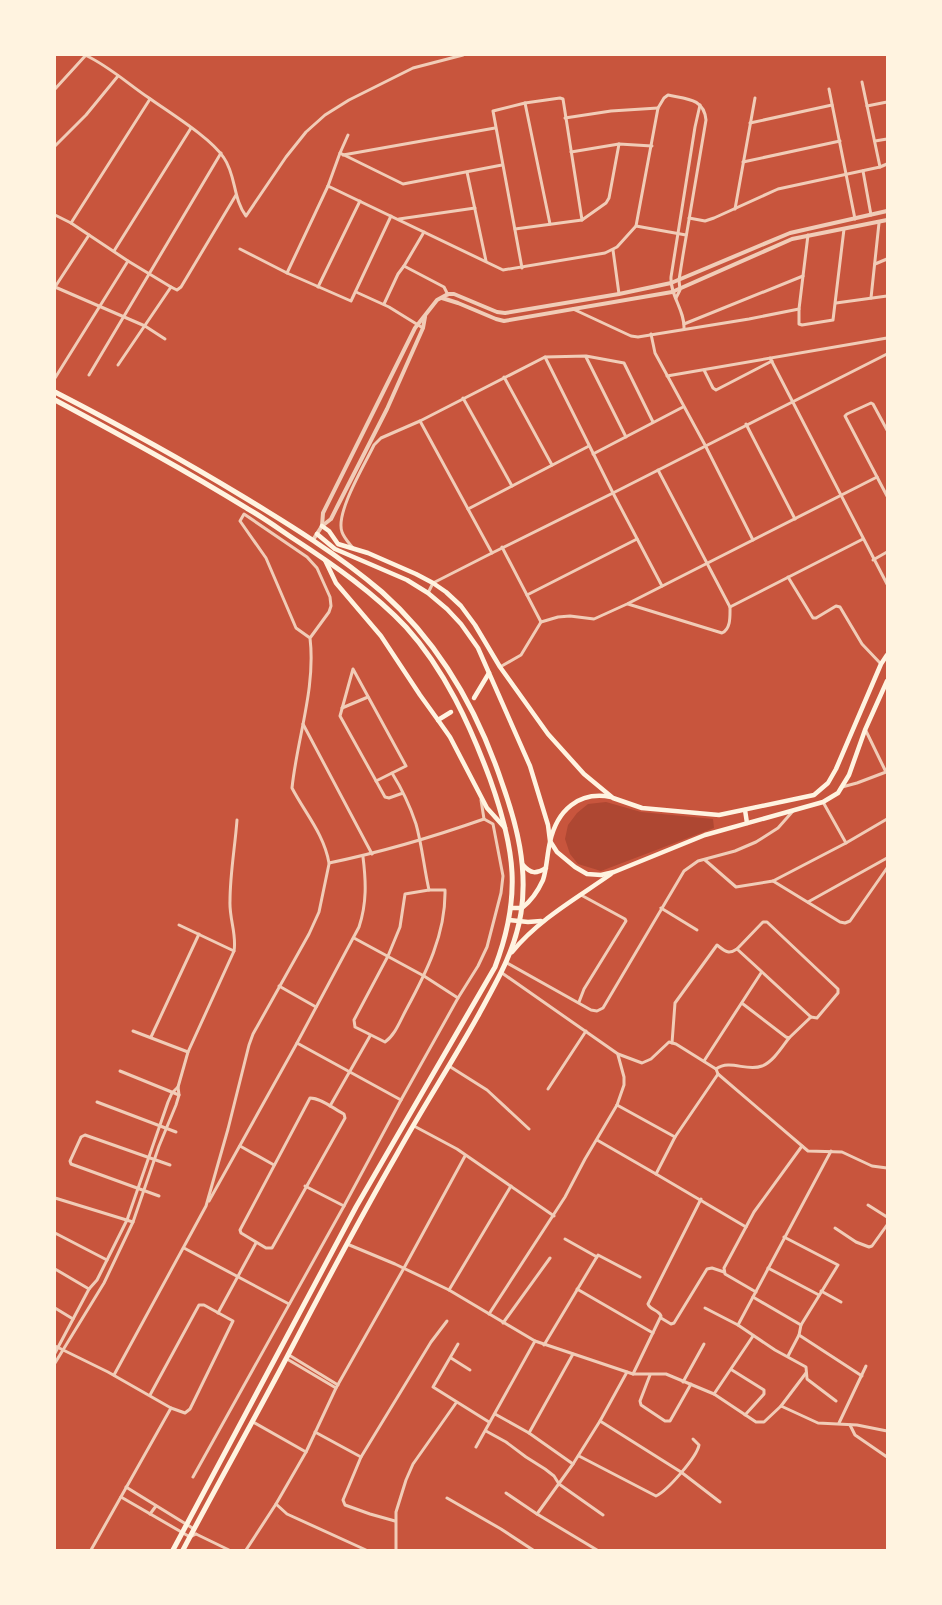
<svg xmlns="http://www.w3.org/2000/svg" width="942" height="1605" font-family="Figtree,sans-serif">
	<style>
		.green { fill: #ae4732 }
		.lines { fill: none; stroke-linecap: round; stroke-linejoin: round }
		.minor { stroke: #f1ccb7; stroke-width: 3 }
		.tertiary { stroke: #f1ccb7; stroke-width: 4 }
		.secondary { stroke: #fff3e0; stroke-width: 4.5 }
		.trunk { stroke: #fff3e0; stroke-width: 5 }
	</style>
	<rect width="100%" height="100%" fill="#c8553d"/>
	<polygon class="green" points="606,802 641,812 713,819 714,828 601,871 578,864 570,854 565,839 568,825 577,813 588,804"/>
	<g class="lines">
		<g class="minor">
			<path d="M85,55C109,66 128,84 149,98C170,113 211,138 224,158C236,175 233,199 246,216L286,157L306,132L325,115L349,100L413,68L463,55"/>
			<polyline points="862,82 880,167"/>
			<polyline points="55,89 86,55"/>
			<polyline points="829,89 855,219"/>
			<polyline points="525,103 550,224"/>
			<polyline points="867,106 887,102"/>
			<polyline points="565,118 611,111 658,108"/>
			<polyline points="750,123 832,105"/>
			<polyline points="875,141 887,139"/>
			<polyline points="55,146 86,115 118,76"/>
			<polyline points="571,152 619,144 652,146"/>
			<polyline points="340,153 403,184 502,165"/>
			<polyline points="343,155 495,128"/>
			<polyline points="743,162 840,141"/>
			<polyline points="863,171 871,215"/>
			<polyline points="467,172 486,261"/>
			<path d="M328,186L503,270L605,253L617,247L636,226L658,108L664,98L668,95C686,99 704,98 706,120L683,255L679,280L680,290L676,298"/>
			<polyline points="735,209 755,98"/>
			<polyline points="55,215 71,223 128,261 171,287 118,365"/>
			<polyline points="689,218 705,221 714,218 778,189 880,167 887,164"/>
			<polyline points="399,219 475,208"/>
			<polyline points="71,223 150,99"/>
			<polyline points="636,226 686,235"/>
			<polyline points="515,229 582,220"/>
			<polyline points="808,235 799,309 799,324 802,325 833,320 844,229"/>
			<polyline points="240,249 287,273 351,301 391,216"/>
			<polyline points="613,250 619,294"/>
			<polyline points="114,251 191,128"/>
			<polyline points="875,264 887,259"/>
			<polyline points="404,266 444,287 448,295"/>
			<polyline points="522,268 493,111 525,103 560,98 563,99 582,220 606,203 609,198 619,144"/>
			<polyline points="287,273 328,186 340,153 348,135"/>
			<polyline points="55,287 145,326 165,339"/>
			<polyline points="55,287 89,235"/>
			<polyline points="171,287 177,290 181,287 236,195"/>
			<polyline points="318,287 360,201"/>
			<polyline points="356,292 389,307 423,328"/>
			<polyline points="871,298 879,223"/>
			<polyline points="836,303 887,296"/>
			<polyline points="384,304 398,274 404,266 424,232"/>
			<polyline points="573,309 631,336 638,337 749,319 799,309"/>
			<polyline points="684,324 803,276"/>
			<path d="M684,329C685,310 670,296 671,277L695,127L700,105"/>
			<polyline points="651,334 655,353 705,445 753,540"/>
			<polyline points="545,357 613,493 662,586"/>
			<polyline points="586,357 626,437"/>
			<polyline points="770,358 887,584"/>
			<polyline points="704,370 713,388 716,390 772,361"/>
			<polyline points="89,375 221,153"/>
			<polyline points="667,376 887,338"/>
			<polyline points="504,377 552,465"/>
			<polyline points="55,378 128,261"/>
			<polyline points="463,398 512,486"/>
			<polyline points="746,424 795,519"/>
			<polyline points="887,430 873,404 871,403 847,414 845,416 887,496"/>
			<polyline points="593,454 683,407"/>
			<polyline points="468,509 589,446"/>
			<polyline points="502,547 541,622"/>
			<path d="M353,548C349,543 344,538 342,532C335,513 365,464 374,445L381,438L420,421"/>
			<polyline points="492,553 420,421 545,357 586,356 624,363 653,422"/>
			<polyline points="873,560 887,552"/>
			<polyline points="788,577 813,618 816,618 836,606 840,607 862,644 881,664"/>
			<polyline points="428,593 433,583 492,553 613,493 887,354"/>
			<polyline points="527,595 637,539"/>
			<path d="M628,604L722,633C731,629 730,616 730,607L658,470"/>
			<polyline points="730,607 863,539"/>
			<polyline points="500,667 521,655 541,622 558,617 570,616 594,619 627,604 877,477"/>
			<polyline points="342,708 368,697"/>
			<polyline points="303,724 372,854"/>
			<polyline points="376,781 392,773"/>
			<polyline points="842,787 857,783 886,772 866,731"/>
			<path d="M403,793L389,798L385,797L340,716L353,669L406,766L392,773C402,789 410,806 416,824C422,845 424,868 429,890"/>
			<polyline points="481,800 484,819"/>
			<polyline points="823,802 846,843"/>
			<polyline points="705,860 736,887 773,881 846,843 887,819"/>
			<polyline points="773,881 840,922 845,923 850,921 887,868"/>
			<path d="M429,890H445C446,934 426,973 406,1010C400,1021 395,1035 385,1042L355,1027L354,1020L388,956L400,927L405,894Z"/>
			<polyline points="808,902 887,858"/>
			<polyline points="661,908 697,930"/>
			<polyline points="179,925 234,951"/>
			<polyline points="354,938 424,976 458,998"/>
			<polyline points="737,949 811,1017"/>
			<polyline points="507,963 591,1010 597,1011 603,1008 684,871 698,861 735,851 756,842 778,828 793,811"/>
			<polyline points="502,973 618,1054 642,1063 651,1059 669,1042 676,1044 716,1069 718,1074 675,1137 656,1174 746,1227"/>
			<polyline points="279,986 316,1007"/>
			<polyline points="579,1002 584,989 626,921 625,919 581,895"/>
			<polyline points="133,1031 188,1052"/>
			<polyline points="151,1037 199,934"/>
			<polyline points="297,1043 401,1100"/>
			<path d="M672,1043L675,1003L717,945C725,951 728,955 737,949L763,922H767L838,989V993L817,1018L811,1017L789,1038L786,1037L743,1004"/>
			<polyline points="704,1061 761,973"/>
			<polyline points="449,1066 487,1090 529,1129"/>
			<path d="M716,1069C730,1059 747,1072 762,1066C773,1062 782,1047 789,1038"/>
			<polyline points="120,1071 179,1095"/>
			<polyline points="718,1074 808,1151 842,1152 872,1166 887,1168"/>
			<polyline points="548,1089 586,1031"/>
			<path d="M310,1098C321,1098 334,1109 344,1114L345,1118L272,1248H266L241,1233L240,1230Z"/>
			<polyline points="97,1102 176,1132"/>
			<polyline points="617,1105 675,1137"/>
			<polyline points="330,1106 370,1036"/>
			<polyline points="414,1126 457,1149 554,1216"/>
			<polyline points="597,1140 656,1174"/>
			<polyline points="240,1146 274,1165"/>
			<polyline points="831,1151 738,1325 775,1350 806,1367 807,1379 836,1401"/>
			<polyline points="305,1186 344,1206"/>
			<polyline points="159,1196 71,1164 70,1161 81,1137 85,1135 170,1165"/>
			<polyline points="55,1198 133,1222"/>
			<path d="M209,1201L297,1043L359,927C367,903 366,881 363,857"/>
			<polyline points="868,1205 887,1217"/>
			<polyline points="835,1228 856,1242 869,1247 872,1246 887,1225"/>
			<polyline points="55,1233 107,1260"/>
			<polyline points="784,1237 838,1265 801,1325 799,1335 788,1356"/>
			<polyline points="565,1239 597,1257"/>
			<polyline points="347,1244 395,1264 449,1290 535,1341 633,1374 666,1374 714,1394 756,1422 764,1422 781,1406 818,1423 857,1425 887,1431"/>
			<polyline points="184,1248 289,1304"/>
			<polyline points="768,1268 819,1295"/>
			<polyline points="55,1269 89,1289"/>
			<polyline points="577,1289 653,1333"/>
			<polyline points="449,1290 511,1186"/>
			<polyline points="821,1291 841,1302"/>
			<polyline points="756,1292 725,1274 724,1268 754,1212 802,1146"/>
			<polyline points="753,1297 801,1325"/>
			<polyline points="55,1308 73,1319"/>
			<polyline points="705,1308 738,1325"/>
			<polyline points="218,1313 256,1243"/>
			<polyline points="489,1314 565,1197 585,1159 617,1105 624,1085 624,1077 618,1055"/>
			<polyline points="661,1318 671,1324 674,1323 707,1269 712,1268 724,1272"/>
			<polyline points="503,1323 550,1258"/>
			<polyline points="799,1335 862,1376"/>
			<polyline points="458,1344 433,1387 489,1422"/>
			<polyline points="544,1345 598,1255 640,1277"/>
			<polyline points="55,1346 108,1372 171,1408 185,1413 190,1409 233,1321 204,1305 199,1305 150,1395"/>
			<polyline points="55,1353 89,1289 97,1280 127,1220 168,1102 172,1093 178,1087"/>
			<polyline points="289,1355 338,1385"/>
			<polyline points="451,1358 470,1370"/>
			<polyline points="287,1359 336,1388"/>
			<path d="M55,1363L104,1283L133,1222L159,1146L176,1105L179,1095L178,1087L188,1052L234,951C237,935 229,918 230,901C230,874 235,847 237,820"/>
			<polyline points="732,1370 764,1390 764,1394 745,1415"/>
			<path d="M633,1374L661,1316C659,1310 650,1310 648,1304L701,1199"/>
			<polyline points="114,1375 206,1206 228,1129 249,1045 253,1034 309,934 319,912 329,864"/>
			<polyline points="650,1375 640,1401 641,1405 665,1421 670,1421 691,1384"/>
			<polyline points="683,1382 704,1344"/>
			<polyline points="714,1394 753,1336"/>
			<polyline points="781,1406 806,1373"/>
			<polyline points="495,1414 529,1433 573,1464"/>
			<polyline points="600,1421 681,1472 720,1502"/>
			<polyline points="253,1422 306,1452"/>
			<polyline points="839,1423 866,1366"/>
			<polyline points="850,1425 855,1435 887,1457"/>
			<polyline points="486,1431 506,1442 526,1457 545,1469 554,1476 559,1484 603,1515"/>
			<polyline points="315,1432 361,1457"/>
			<polyline points="529,1433 573,1354"/>
			<polyline points="476,1447 535,1341"/>
			<path d="M579,1456L656,1496C667,1491 697,1457 699,1445L693,1439"/>
			<path d="M193,1477L344,1206L401,1100L458,998L478,966L487,947L501,893L503,876L493,824L484,819C433,837 382,852 329,863C324,834 305,813 292,788C297,739 316,688 310,638L329,612L331,606L330,597L317,568L307,557L244,514L240,521L266,558L296,628L310,638"/>
			<polyline points="126,1487 194,1529"/>
			<polyline points="506,1493 537,1514"/>
			<polyline points="121,1497 190,1537 196,1534"/>
			<polyline points="447,1498 501,1529 533,1550"/>
			<polyline points="276,1504 287,1514 366,1550"/>
			<polyline points="150,1514 156,1506"/>
			<polyline points="395,1521 370,1514 345,1505 343,1500 361,1457 431,1342 447,1321"/>
			<polyline points="196,1534 229,1550"/>
			<polyline points="91,1550 171,1408"/>
			<polyline points="246,1550 276,1504 306,1452 336,1388 404,1268 465,1156"/>
			<polyline points="396,1550 396,1512 406,1480 413,1464 456,1403"/>
			<polyline points="597,1550 537,1514 573,1464 600,1421 627,1372"/>
		</g>
		<g class="tertiary">
			<polyline points="442,298 458,303 496,319 504,321 672,292 792,239 887,220"/>
			<polyline points="322,526 323,513 415,328 437,300 448,294 454,294 497,312 505,313 619,294 671,283 790,233 887,211"/>
			<polyline points="313,540 322,526 331,519 337,507 387,409 423,328 425,317"/>
		</g>
		<g class="secondary">
			<polyline points="322,526 329,531 338,544 368,553 416,574 433,583 446,592 461,606 475,625 500,667 548,734 584,774 613,798 642,808 719,815 814,795 828,783 836,769 881,664 887,655"/>
			<polyline points="317,534 335,549 407,580 428,593 447,609 461,624 478,648 530,766 548,825 550,841 557,852 575,867 587,874 601,875 614,872 705,835 823,802 838,793 849,775 865,730 887,681"/>
			<polyline points="325,560 336,583 381,636 420,695 438,720 450,737 487,808 505,828"/>
			<polyline points="474,698 489,673"/>
			<polyline points="438,720 451,712"/>
			<polyline points="745,810 747,823"/>
			<path d="M523,865C531,874 536,874 546,868"/>
			<path d="M512,908H522C531,901 538,891 543,880C547,868 547,854 550,842C557,810 579,791 611,797"/>
			<polyline points="509,920 528,922 541,921"/>
			<path d="M512,952C539,919 577,898 611,874"/>
		</g>
		<g class="trunk">
			<path d="M55,392C119,425 181,459 242,496C290,525 339,555 382,592C439,643 478,711 502,783C517,825 528,868 521,913C515,951 497,981 479,1014C453,1061 423,1107 397,1154C359,1220 323,1288 288,1355C254,1420 217,1485 183,1550"/>
			<path d="M55,400C120,435 185,470 248,509C264,518 279,529 294,539C334,565 374,593 406,627C445,670 470,725 490,779C515,849 522,896 495,967L356,1207L173,1550"/>
		</g>
	</g>
	<rect width="942" height="1605" fill="none" stroke="#fff3e0" stroke-width="112"/>
</svg>
